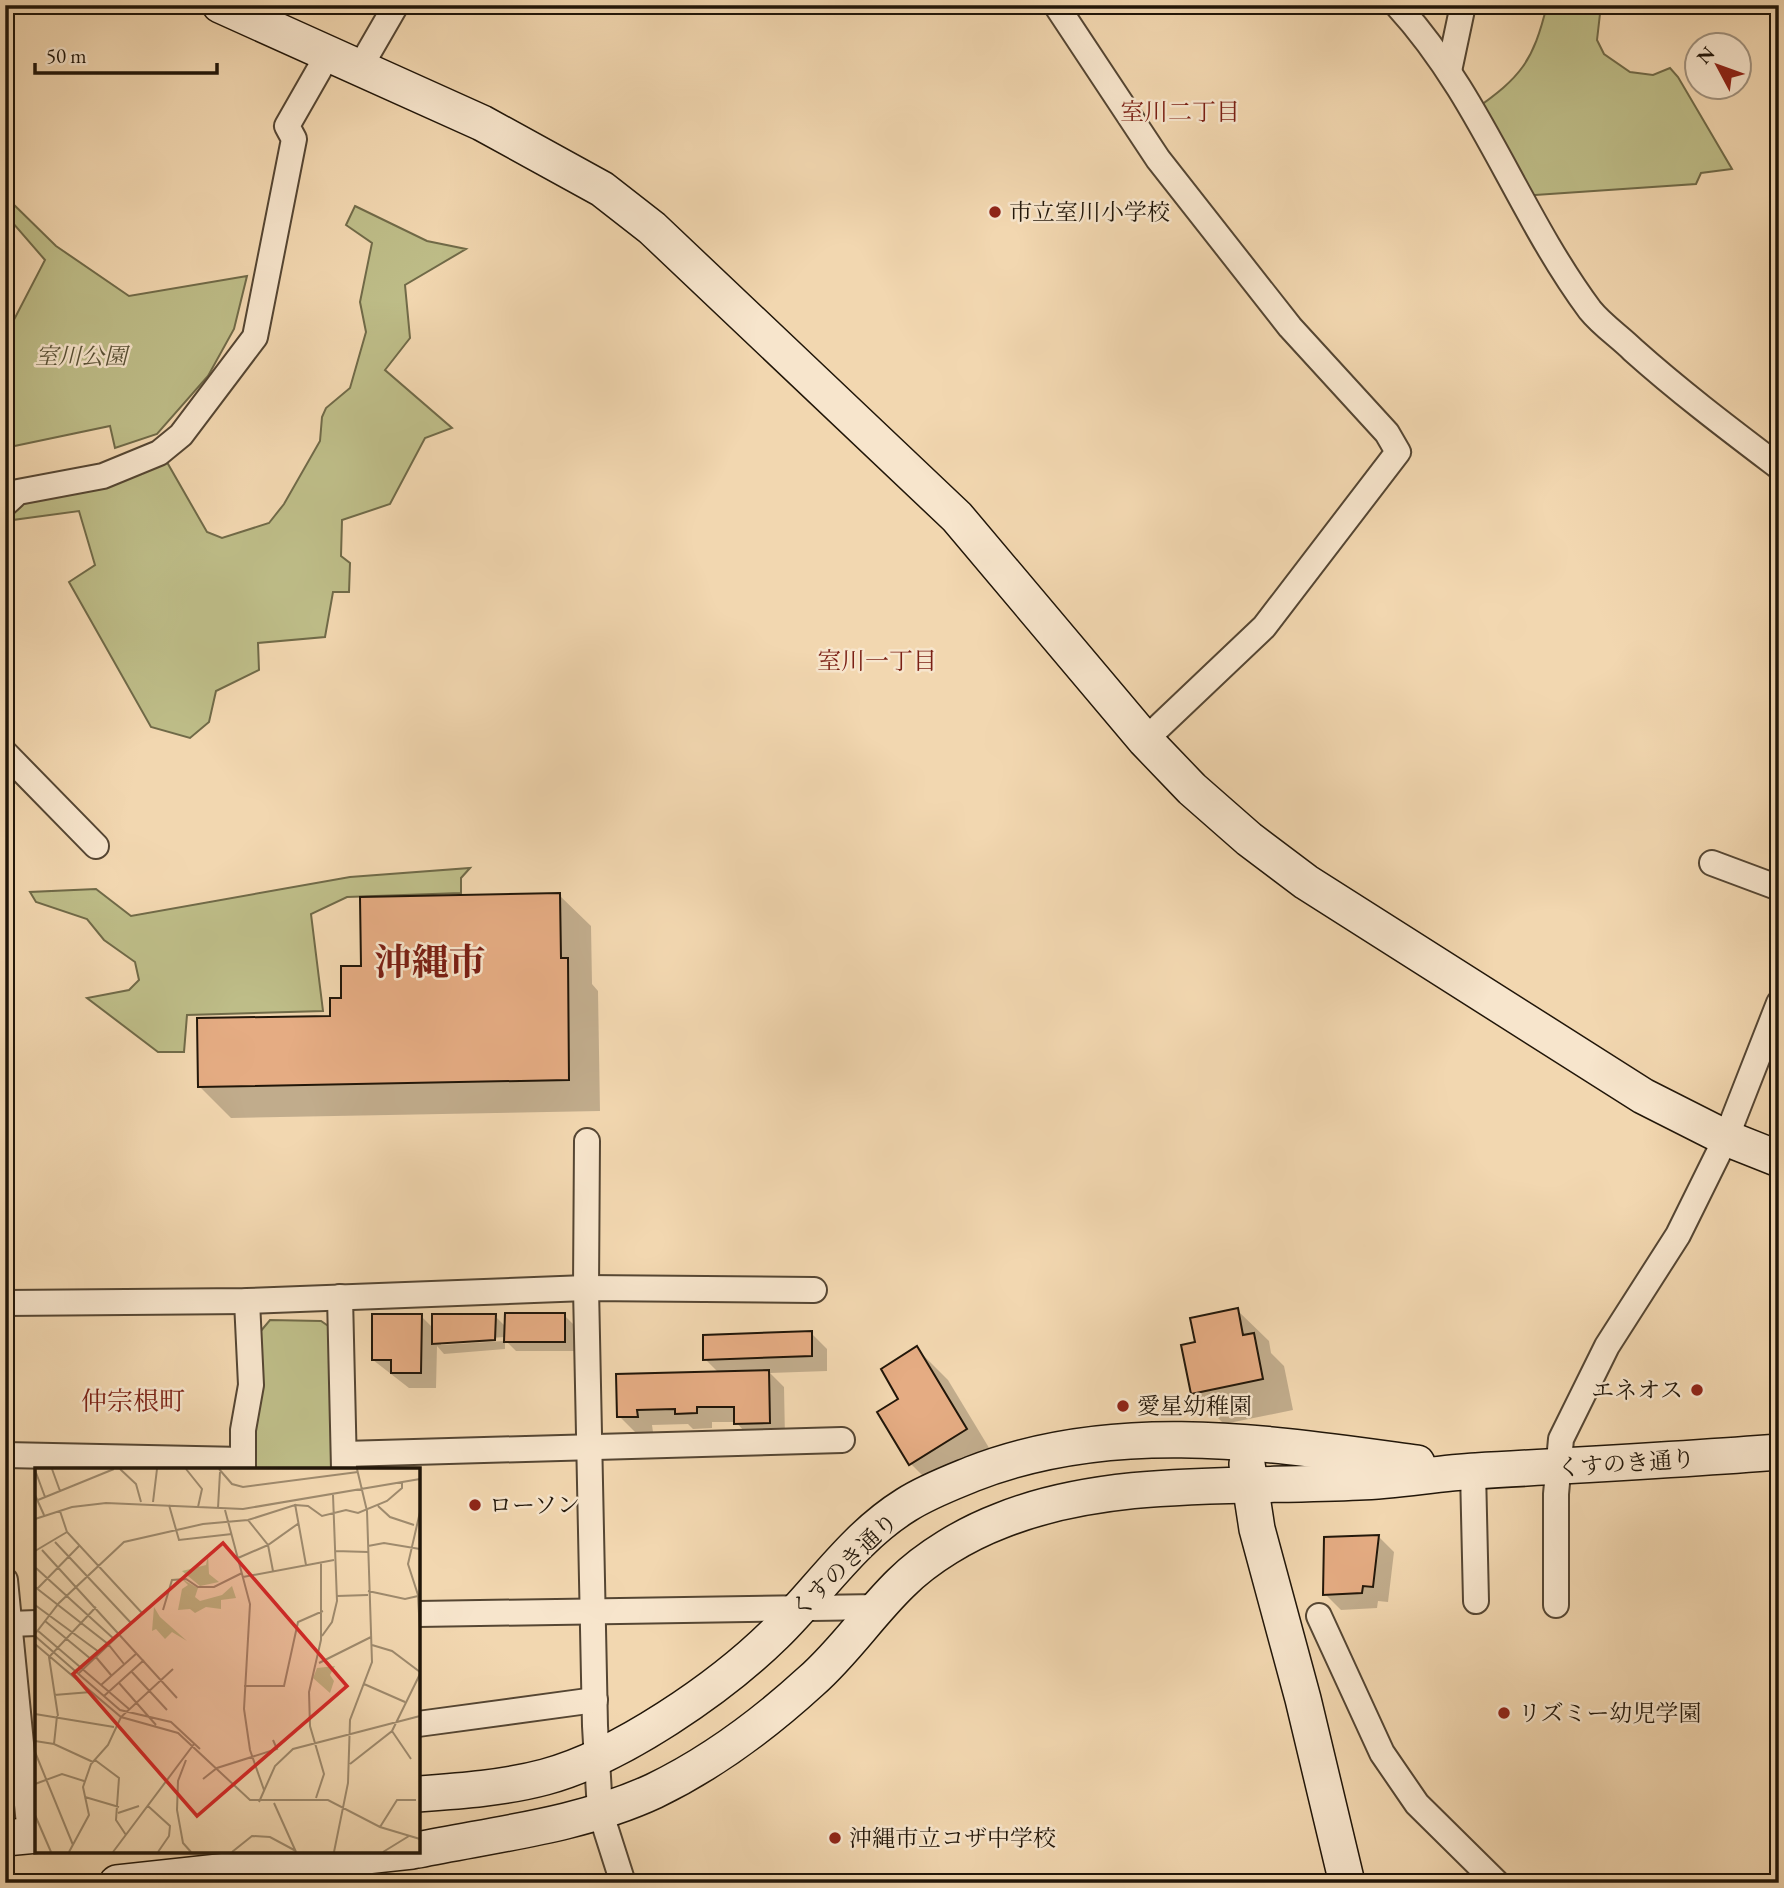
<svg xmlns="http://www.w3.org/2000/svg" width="1784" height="1888" font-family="'EB Garamond','Noto Serif JP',serif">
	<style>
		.green { fill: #bebd88; stroke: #706a48; stroke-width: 2 }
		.shadow { fill: #0003; fill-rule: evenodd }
		.building { fill: #e5ac83; stroke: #211609; stroke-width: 2 }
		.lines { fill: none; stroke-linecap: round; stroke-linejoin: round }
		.street-casing { stroke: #554633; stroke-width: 28 }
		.secondary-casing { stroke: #211609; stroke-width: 38 }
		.street { stroke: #f7e5cc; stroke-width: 24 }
		.secondary { stroke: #f7e5cc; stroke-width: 35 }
		.poi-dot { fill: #8f2418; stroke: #f7e5cc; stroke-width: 2.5 }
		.labels { text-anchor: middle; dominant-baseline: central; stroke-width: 5; stroke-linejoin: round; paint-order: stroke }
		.poi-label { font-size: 23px; fill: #211609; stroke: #f7e5cc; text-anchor: start }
		.park-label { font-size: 23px; font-style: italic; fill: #585035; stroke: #f7e5cc }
		.street-label { font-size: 23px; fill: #211609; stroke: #f7e5cc }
		.neighbourhood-label { font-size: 24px; fill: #7a1f14; stroke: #f7e5cc }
		.quarter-label { font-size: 26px; fill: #7a1f14; stroke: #f7e5cc }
		.town-label { font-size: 37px; font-weight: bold; fill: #7a1f14; stroke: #f7e5cc }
		.inset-road { fill: none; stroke: #9e8a6d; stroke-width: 2 }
		.view { fill: #d62828; fill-opacity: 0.15; stroke: #d62828; stroke-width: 3.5 }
		.inset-edge { fill: none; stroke: #211609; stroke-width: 3.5 }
	</style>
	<rect width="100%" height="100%" fill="#f2d7b0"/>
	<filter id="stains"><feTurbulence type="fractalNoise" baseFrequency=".00286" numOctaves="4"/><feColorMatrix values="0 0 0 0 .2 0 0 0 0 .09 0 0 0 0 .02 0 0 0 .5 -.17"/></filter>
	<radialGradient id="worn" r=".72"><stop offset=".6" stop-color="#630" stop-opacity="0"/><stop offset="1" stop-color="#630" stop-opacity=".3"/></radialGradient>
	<g class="green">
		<path d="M1547,5H1601L1597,40L1604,54L1630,72L1653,75L1670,68L1678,77L1732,169L1701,173L1696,184L1522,196L1474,110C1521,77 1533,62 1547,5Z"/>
		<polygon points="5,196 56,246 129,296 247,276 234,329 208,376 157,434 115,448 110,426 5,448 5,337 45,260 5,214"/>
		<polygon points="355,206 427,241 466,249 405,285 410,338 385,370 452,428 425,438 390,504 342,520 341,556 350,563 349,592 333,592 325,637 258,643 259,670 216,691 209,722 190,738 151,727 69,582 95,565 79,511 5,521 5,515 20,500 164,457 207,532 222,538 269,523 284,504 320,441 322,417 326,408 350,388 366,332 360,302 372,243 346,225"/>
		<polygon points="470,868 461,878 461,893 347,897 311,914 323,1011 187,1015 184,1052 158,1052 87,998 129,990 139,980 135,962 104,940 87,919 36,902 30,892 96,889 131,916 350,877"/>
		<polygon points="270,1320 321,1321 334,1330 334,1470 251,1470 260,1332"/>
	</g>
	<g class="shadow">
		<polygon points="559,895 591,926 592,984 598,991 600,1111 231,1118 200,1087 332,1017 362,968"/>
		<polygon points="1237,1310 1269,1341 1271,1353 1284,1366 1293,1410 1224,1424 1193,1393 1197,1343"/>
		<path d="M564,1315L574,1325V1351H516L505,1340V1349L444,1354L437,1346L436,1388H409L373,1360L421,1316L434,1329L495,1316L506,1327ZM504,1337V1341L441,1345V1342Z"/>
		<polygon points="811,1333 827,1349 827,1371 770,1373 784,1387 785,1438 751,1439 736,1422 712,1422 712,1428 693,1429 688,1424 652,1425 653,1432 635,1432 619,1416 719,1373 705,1359"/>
		<polygon points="917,1349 948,1380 997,1461 942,1495 910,1463"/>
		<polygon points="1379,1537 1394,1552 1388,1602 1378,1601 1377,1608 1341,1610 1325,1594"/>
	</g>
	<g class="building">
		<polygon points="560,893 561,958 568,958 569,1080 198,1087 197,1018 330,1016 330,998 341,998 341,966 361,966 360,897"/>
		<polygon points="1238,1308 1243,1335 1254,1333 1263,1379 1191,1394 1181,1345 1195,1342 1190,1318"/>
		<polygon points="505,1313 565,1313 565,1342 504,1342"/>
		<polygon points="372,1314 422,1314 421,1373 391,1373 391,1360 372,1360"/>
		<polygon points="432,1314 496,1314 495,1340 432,1344"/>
		<polygon points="812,1331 812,1356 703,1360 703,1335"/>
		<polygon points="917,1346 967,1429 909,1465 877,1412 898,1399 881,1369"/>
		<polygon points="769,1370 770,1423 734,1424 734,1407 697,1407 697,1413 675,1414 675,1409 637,1410 638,1417 617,1417 616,1374"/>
		<polygon points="1379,1535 1373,1587 1363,1586 1362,1593 1323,1595 1324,1537"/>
	</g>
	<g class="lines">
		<g class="street-casing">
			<g id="street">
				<polyline points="1056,5 1158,159 1290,327 1387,433 1398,452 1264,627 1145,740"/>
				<path d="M1397,5C1480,95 1518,213 1590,310C1602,325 1620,337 1633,350C1680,392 1729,429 1779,467"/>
				<polyline points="359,69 396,5"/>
				<polyline points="1449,71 1463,5"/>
				<polyline points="5,504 18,492 103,476 159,453 181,435 255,337 294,139 287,126 327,56"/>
				<polyline points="5,753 96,846"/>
				<polyline points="1712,863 1779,888"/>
				<polyline points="587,1141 586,1288 595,1726 600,1811 623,1883"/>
				<polyline points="340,1297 344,1469"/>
				<polyline points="5,1303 247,1301 586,1288 814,1290"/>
				<polyline points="344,1454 842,1440"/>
				<polyline points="5,1455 243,1460"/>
				<polyline points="243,1470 243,1430 251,1385 247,1301"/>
				<polyline points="1473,1471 1476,1601"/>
				<polyline points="5,1580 30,1835"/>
				<polyline points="1556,1605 1556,1494 1561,1439 1607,1346 1678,1235 1726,1138 1779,1003"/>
				<polyline points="418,1614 879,1607"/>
				<polyline points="1319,1616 1382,1753 1417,1804 1497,1883"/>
				<polyline points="9,1624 37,1623"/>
				<polyline points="418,1724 595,1700"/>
			</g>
		</g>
		<g class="secondary-casing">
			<g id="secondary">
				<polyline points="220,5 482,123 602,189 652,228 957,517 1145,740 1192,789 1249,839 1306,882 1643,1096 1726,1138 1779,1159"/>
				<polyline points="1247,1464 1257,1529 1303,1699 1347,1883"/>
				<path d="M418,1794C460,1791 504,1788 545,1777C620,1757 720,1688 775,1634C819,1591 853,1538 906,1505C926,1492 950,1483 972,1474C1115,1418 1269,1443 1417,1463"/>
				<polyline points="5,1838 37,1835"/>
				<path d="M418,1850C496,1834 581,1825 654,1791C712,1763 764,1724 811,1681C845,1651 869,1614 901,1583C927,1557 966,1534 1000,1521C1108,1477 1244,1488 1359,1482C1398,1481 1437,1473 1476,1471C1577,1465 1678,1460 1779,1452"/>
				<polyline points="117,1883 412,1851"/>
			</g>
		</g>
		<use href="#street" class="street"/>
		<use href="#secondary" class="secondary"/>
	</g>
	<g class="poi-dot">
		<circle cx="995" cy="212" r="7"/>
		<circle cx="1697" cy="1390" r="7"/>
		<circle cx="1123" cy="1406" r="7"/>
		<circle cx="475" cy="1505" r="7"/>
		<circle cx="1504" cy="1713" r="7"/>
		<circle cx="835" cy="1838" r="7"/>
	</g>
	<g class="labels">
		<g class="poi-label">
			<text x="1009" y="212">市立室川小学校</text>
			<text x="1683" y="1390" text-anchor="end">エネオス</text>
			<text x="1137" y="1406">愛星幼稚園</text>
			<text x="489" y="1505">ローソン</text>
			<text x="1518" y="1713">リズミー幼児学園</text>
			<text x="849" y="1838">沖縄市立コザ中学校</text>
		</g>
		<g class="park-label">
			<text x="81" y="356">室川公園</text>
		</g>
		<g class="street-label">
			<text transform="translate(1626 1463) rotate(-4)">くすのき通り</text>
			<text transform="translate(844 1565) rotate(-44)">くすのき通り</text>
		</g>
		<g class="neighbourhood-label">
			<text x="1180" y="111">室川二丁目</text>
			<text x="877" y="660">室川一丁目</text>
		</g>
		<g class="quarter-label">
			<text x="133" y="1401">仲宗根町</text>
		</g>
		<g class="town-label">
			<text x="430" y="962">沖縄市</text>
		</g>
	</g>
	<g transform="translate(35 1468)">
		<rect width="385" height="385" fill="#f2d7b0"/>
		<path d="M173,87L174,106L184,114L165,118L147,103L171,97ZM147,111L163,120L160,129L165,133L187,127L197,118L201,130L186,132V141L171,139L160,145L155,141L143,142L147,121L153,117ZM119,139L125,149L152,173L137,164L130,171L121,161L117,163ZM300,198L295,207L299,213L295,225L278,210L282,200Z" fill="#bebd88"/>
		<path class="inset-road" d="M17,1L25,23M85,1L101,16L106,34M151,1L167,21L163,39M184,1L197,16L208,19L323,4M0,2L10,29M0,27L9,47M3,32L79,1M118,34L122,1M260,36L271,97M134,37L144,72L197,66M343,38L355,49L379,57M183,40L185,4M190,42L215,136L209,241L215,282L229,322M25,43L32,64L107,145L44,205M385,44L373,96L383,127L385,164M0,51L37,39L71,35L208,41L385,11M213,52L233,77L238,103M20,74L96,155M333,78L349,75L385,81M7,82L142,230M0,83L32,64M300,83L333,84M203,90L233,77L264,55M1,100L79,171M208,109L299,92M0,119L73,176L89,196M2,121L45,77M333,123L370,131L383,128M302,128L333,127M0,137L64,184M128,142L137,112L151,111L163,119H179L207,105M10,153L57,192M2,162L94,241M0,166L24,135L89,74L168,56L213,52L260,37L273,38L287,48L311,42L323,45L352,33L367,20V14M0,168L85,242L136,254L165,281M287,168L297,154L302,133L298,27M0,176L86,249L143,265L215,332H293L345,359L385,371M337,177L357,183L385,204M60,188L76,207M284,195L336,169M96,203L132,242M84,215L121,257M329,216L370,234M66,217L102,185M209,218H249L263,154L288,143M19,227L56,224M69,228L109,192M0,246L79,259M23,248L14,189L61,139M357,263L376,291M0,273L19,276L58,294M19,276L22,248M0,284L38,377M60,292L84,310L81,352L91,367M151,292L143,313L142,342L148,375L156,384M315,296L357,263L385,206M168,311L182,300L242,281L238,272M0,316L27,306L49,313M50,329L84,339M281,330L289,306L275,258L274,224L286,172V94M224,334L240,298L258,281L385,248M239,335L261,384M113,338L135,358L134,368L123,384M83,345L104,338M0,347L16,384M345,359L362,332H381M34,384L54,347L48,319L56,296L73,277L86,249L138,201M78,384L159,276M197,384L217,368L235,369L261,383M299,384L313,315L315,252L337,194L332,43L322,1M348,384L374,368"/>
		<path class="view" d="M188,75L312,218L162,348L38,206Z"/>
		<rect width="385" height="385" class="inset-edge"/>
	</g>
	<rect width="1784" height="1888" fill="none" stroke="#f2d7b0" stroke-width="28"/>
	<rect x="7" y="7" width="1770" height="1874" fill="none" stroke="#211609" stroke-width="3.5"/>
	<rect x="14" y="14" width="1756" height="1860" fill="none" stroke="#211609" stroke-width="2"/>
	<g transform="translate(1718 66) rotate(311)"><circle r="33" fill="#f7e5cc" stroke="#a1927e" stroke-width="2"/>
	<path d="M0-5L12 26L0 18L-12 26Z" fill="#8f2418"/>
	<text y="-10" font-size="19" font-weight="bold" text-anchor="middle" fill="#211609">N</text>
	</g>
	<path d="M35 63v10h182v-10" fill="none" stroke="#211609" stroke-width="3.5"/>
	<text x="46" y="63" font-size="21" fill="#211609" stroke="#f7e5cc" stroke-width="5" paint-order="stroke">50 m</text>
	<rect width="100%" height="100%" filter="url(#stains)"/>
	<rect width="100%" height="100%" fill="url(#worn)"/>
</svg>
